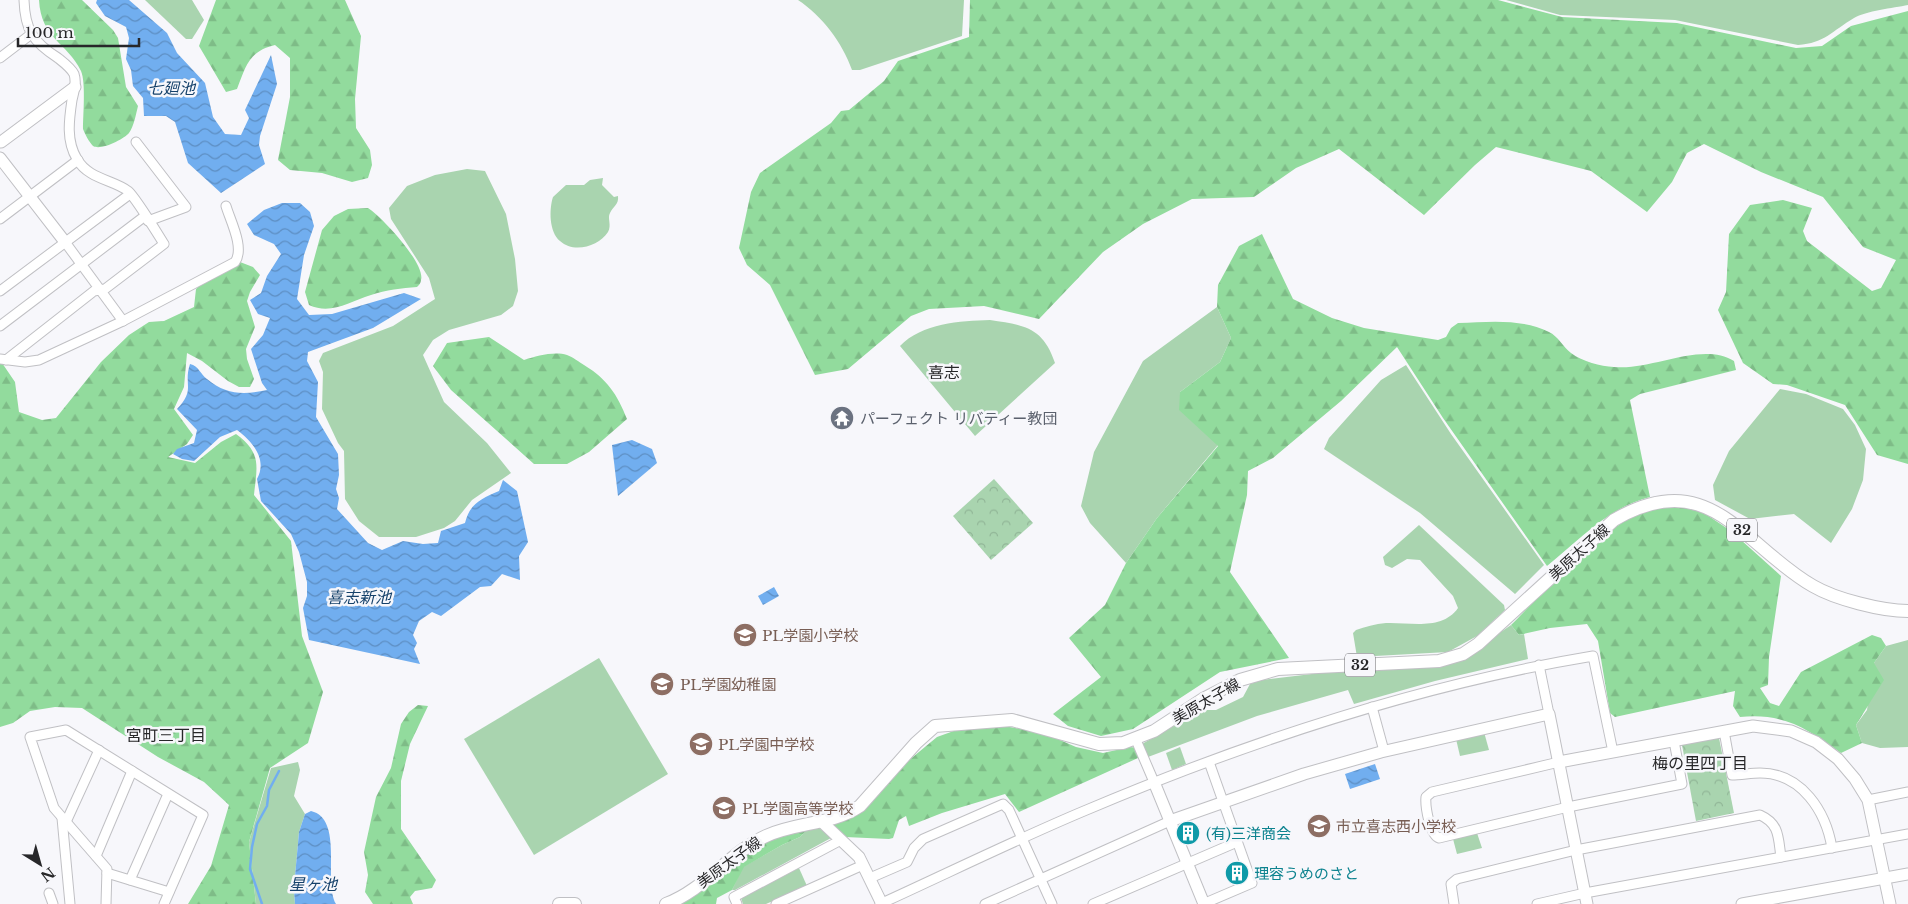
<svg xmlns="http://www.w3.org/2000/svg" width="1908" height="904" font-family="'Libre Baskerville','Noto Sans JP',serif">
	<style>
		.green { fill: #a9d4af }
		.forest { fill: url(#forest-firs) }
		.park { fill: url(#park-crowns) }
		.water { fill: url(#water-waves) }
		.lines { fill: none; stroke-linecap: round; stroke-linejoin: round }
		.stream { stroke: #71aeef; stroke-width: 2.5 }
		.street-casing { stroke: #c0c0c4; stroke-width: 11 }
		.secondary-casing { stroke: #c0c0c4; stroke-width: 13 }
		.primary-casing { stroke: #c0c0c4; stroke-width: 14 }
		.street { stroke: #fff; stroke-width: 9 }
		.secondary { stroke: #fff; stroke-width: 11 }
		.primary { stroke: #fff; stroke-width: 12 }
		.labels { text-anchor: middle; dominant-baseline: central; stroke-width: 5; stroke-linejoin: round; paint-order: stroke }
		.shield { fill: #f7f7fb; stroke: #656568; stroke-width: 1 }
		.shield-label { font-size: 14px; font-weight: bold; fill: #272729 }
		.worship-label { font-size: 15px; fill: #5b616d; stroke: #f7f7fb; text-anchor: start }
		.street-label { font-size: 15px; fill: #272729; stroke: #f7f7fb }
		.education-label { font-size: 15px; fill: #785e54; stroke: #f7f7fb; text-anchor: start }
		.culture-label { font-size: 15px; fill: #0d838f; stroke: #f7f7fb; text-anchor: start }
		.water-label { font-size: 16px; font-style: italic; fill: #15416a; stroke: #f7f7fb }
		.neighbourhood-label { font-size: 16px; fill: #272729; stroke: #f7f7fb }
	</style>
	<defs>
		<pattern id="forest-firs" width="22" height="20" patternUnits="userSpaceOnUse" patternTransform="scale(1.25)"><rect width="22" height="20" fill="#92db9d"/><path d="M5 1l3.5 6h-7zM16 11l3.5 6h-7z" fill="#7ebc87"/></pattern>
		<pattern id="park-crowns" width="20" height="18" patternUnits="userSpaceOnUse" patternTransform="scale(1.25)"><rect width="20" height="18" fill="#a9d4af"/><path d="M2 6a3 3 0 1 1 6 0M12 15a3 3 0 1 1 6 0" fill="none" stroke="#91b697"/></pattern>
		<pattern id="water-waves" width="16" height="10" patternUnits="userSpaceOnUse" patternTransform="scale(1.25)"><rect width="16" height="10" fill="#71aeef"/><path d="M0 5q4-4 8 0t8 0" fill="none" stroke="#5d8ec2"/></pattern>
	</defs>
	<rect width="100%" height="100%" fill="#f7f7fb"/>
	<g class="green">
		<polygon points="145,0 192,0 204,20 192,39 186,39"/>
		<path d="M798,0H964L962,36L860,70H852C842,42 822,16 798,0Z"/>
		<path d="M1506,0H1908V5C1893,8 1866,11 1854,18C1832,31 1825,43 1798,45L1675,20L1560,15Z"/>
		<polygon points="467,169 485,171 506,214 515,259 518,291 513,306 501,315 449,330 433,340 423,355 444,402 487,443 511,473 472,500 455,521 444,528 416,537 379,537 359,521 345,499 344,451 338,443 322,409 323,372 319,361 323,353 393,326 435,299 429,278 391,219 389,208 407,186 435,175"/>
		<path d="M603,178L602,185L614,197L618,196C619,205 613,206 610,213C607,218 612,225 608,232C599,246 574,254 560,241C549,232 549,209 553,197L566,185H584L590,180Z"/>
		<polygon points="1217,307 1231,338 1220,362 1180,392 1218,445 1157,518 1126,563 1090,523 1081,506 1094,452 1143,361"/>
		<path d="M990,320C1024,325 1043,327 1055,363L975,436L900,346C922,323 960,321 990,320Z"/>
		<polygon points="1406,365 1451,434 1544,565 1515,594 1420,513 1324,449 1329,438 1381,380"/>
		<polygon points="1780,389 1806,394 1843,409 1855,425 1866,449 1863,480 1852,509 1831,543 1794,514 1750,519 1715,500 1713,485 1729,451"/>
		<path d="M1419,525L1504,605L1505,610L1477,636L1448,652L1357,657L1353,633L1356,630C1365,627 1375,624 1386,623C1410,622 1442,631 1458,608L1453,596L1420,560L1407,559L1392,568L1385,565L1383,557Z"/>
		<polygon points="1511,625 1519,635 1524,634 1528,659 1435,681 1354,704 1348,690 1257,716 1148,757 1142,744 1193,715 1204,710 1216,710 1243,697 1250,684 1261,680 1345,670 1423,667 1488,641"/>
		<polygon points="1908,640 1908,747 1880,748 1862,743 1856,725 1867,710 1874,663 1886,646"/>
		<polygon points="599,658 668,774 534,855 464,739"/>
		<polygon points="1484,732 1489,750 1460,756 1456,739"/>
		<polygon points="1180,747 1186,764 1172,770 1166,753"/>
		<polygon points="298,762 300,770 294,796 305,814 299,832 295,876 290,884 294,891 295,904 256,904 249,842 271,768"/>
		<polygon points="817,826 831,838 735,890 732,890 743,867 782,845 800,837 807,830"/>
		<polygon points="1477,833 1482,848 1457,854 1453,839"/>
		<polygon points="799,868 807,886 766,904 743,904 741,898"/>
	</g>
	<g class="forest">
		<path d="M39,0H82L113,30L118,38L126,87L138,106C136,114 134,126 129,133C124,139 101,151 93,146C89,142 85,134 83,129C83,115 86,83 81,71C67,42 41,39 39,0Z"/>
		<path d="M216,0H345L361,36L355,99L356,128L370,150L372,165L368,178L352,182L322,173L290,170L278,160L290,97V58L275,45C249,51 246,66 237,89L226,92L199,46Z"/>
		<polygon points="970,0 1498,0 1562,17 1677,23 1796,48 1822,46 1851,26 1908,11 1908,464 1877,455 1845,405 1787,385 1773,384 1743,363 1718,310 1726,292 1729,234 1750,205 1783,200 1812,208 1803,231 1807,241 1872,291 1881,288 1896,260 1863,247 1823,197 1761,172 1704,144 1687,153 1672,182 1647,212 1591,171 1496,147 1475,165 1424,215 1339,149 1296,168 1254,197 1192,199 1143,224 1103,252 1039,319 984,306 929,309 911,316 848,369 815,375 770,285 747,265 739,248 751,192 760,173 831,123 841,111 849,110 884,81 898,61 969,37"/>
		<path d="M368,208C381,216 426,264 421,280C421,283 419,285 417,287C402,288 386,290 371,295C349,302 331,315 309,305L305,292L322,230L334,216L348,209Z"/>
		<path d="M1262,234L1293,299L1332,318L1364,328L1438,340L1446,337L1451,328L1458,323C1489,322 1520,318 1549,332C1558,336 1563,347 1571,353C1583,362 1600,366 1614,367C1652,371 1701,341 1734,361L1736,370L1640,394L1630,400L1650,497C1609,507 1579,540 1547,566L1443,418L1397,347L1341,401L1273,458L1248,471L1247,495L1230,572L1289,658L1220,672L1133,729L1101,736L1068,726L1053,714L1101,677L1069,638L1105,605L1126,563L1157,518L1218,446L1179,410L1180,392L1220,362L1231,338L1217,307L1218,285L1239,246Z"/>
		<path d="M240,262L253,267L260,275L250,292L247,301L255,327L246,349L247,359L254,379L250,387H239L228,381L202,361L187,353L184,387L174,409L193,435L187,444L168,457L195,463L221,442L236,434C262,453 257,466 254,495L291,541L302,636L323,692L308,743L270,768L249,842L256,904H188L211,866L229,805L204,782L158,757L82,708L55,707L30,711L13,723L0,727V360L15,382L19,412L42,420L56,418L101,362L129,335L149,322L164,321L194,307L196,289L209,277Z"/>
		<path d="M489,337L524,360C537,356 554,351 567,355C573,357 579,362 584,365C607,379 617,394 627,419L589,452L567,464H534L451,390L433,366L447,343Z"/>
		<path d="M1671,504L1701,511L1731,531L1781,576L1769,657L1768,685L1760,688L1770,703L1779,706L1801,672L1872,635L1881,638L1886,646L1874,663L1884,680L1856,725L1862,743L1841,753C1806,728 1785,713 1740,717L1733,706L1735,691L1615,717L1610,713L1598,641L1587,624L1550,628L1519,635L1511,625C1545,591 1595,534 1638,514C1648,509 1660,507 1671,504Z"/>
		<polygon points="418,705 428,706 410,744 401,781 401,829 436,880 432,888 415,891 410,897 413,904 373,904 365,892 368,875 364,852 376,797 391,768 401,724 409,712"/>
		<polygon points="993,724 1044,733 1076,747 1103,753 1130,747 1138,748 1138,758 1019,812 1005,794 942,813 909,826 906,816 899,820 893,838 889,839 845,837 832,824 937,737 962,728"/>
		<polygon points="807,830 800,837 782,845 744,867 732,890 717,898 716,904 674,904 772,836"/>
	</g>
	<g class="park">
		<polygon points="994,479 1033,523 991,560 953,516"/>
		<polygon points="1719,738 1734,813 1696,821 1682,745"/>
	</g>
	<g class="water">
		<polygon points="97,0 129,0 167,33 177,53 205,83 213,117 225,134 241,135 249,118 245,110 271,55 277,84 260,136 259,145 265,164 221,193 188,163 175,122 166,116 144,116 143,98 133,86 131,70 126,59 129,38 126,27 105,16 96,3"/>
		<path d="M282,203H300L310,212L314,226L304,255L297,299L309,315L332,314L404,293L421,299L373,328L308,352L307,361L318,382L316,417L338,454L339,475L336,489L339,498L337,509L368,543L382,550L403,541L423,544L438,543L441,531L465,523C470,503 481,499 499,491L503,480L517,491L528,542L519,556L520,580L502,574L491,586L480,587L441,616L432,612L419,621L413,635L417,643L414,649L420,664L309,640L303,608L307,596V582L299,552L291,534L261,501L257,479C268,459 252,441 237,430L220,437L194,461L182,459L173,454L177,449L194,443L197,430L177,409C196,389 183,385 190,364C199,366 200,374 207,379C226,395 244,395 267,390L262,383L251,349L263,335L270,318L258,314L250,300L261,293L267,276L281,254L274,244L254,235L247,224L264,210Z"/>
		<polygon points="632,440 652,449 657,463 618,496 612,445"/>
		<polygon points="774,587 779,596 763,605 758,596"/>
		<polygon points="1375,764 1380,779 1350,789 1345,774"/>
		<path d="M311,811C344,819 323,881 336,904H295L294,891L290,884L295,876L299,832L305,814Z"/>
	</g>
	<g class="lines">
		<polyline class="stream" points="262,904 250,869 252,847 257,824 267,806 269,790 279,771"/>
		<g class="street-casing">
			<g id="street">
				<polyline points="0,58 30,35"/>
				<polyline points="136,142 186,207 148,221"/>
				<polyline points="0,219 78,160"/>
				<polyline points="65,242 123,321"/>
				<polyline points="0,291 130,194"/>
				<polyline points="0,326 145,216"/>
				<path d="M0,359L25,362L39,360L123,321L235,262C245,248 230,220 226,206"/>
				<path d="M6,360L94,291L105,289L164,244C157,233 136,198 128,191C114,180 88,179 77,159C66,141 69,120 72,100C74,91 77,83 74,74C71,68 63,62 58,58C33,42 25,30 24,0"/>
				<polyline points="1539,665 1549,714"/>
				<polyline points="1372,707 1384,751"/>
				<path d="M1724,731L1732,775C1741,775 1751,773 1760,773C1802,773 1826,812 1832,848"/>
				<polyline points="1136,740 1154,782"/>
				<path d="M1559,762L1432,792L1426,797C1425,807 1430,835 1439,838L1568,807L1682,784L1674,741"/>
				<polyline points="1868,800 1908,792"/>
				<polyline points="62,818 70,904"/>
				<polyline points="66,822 99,750"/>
				<polyline points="96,856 132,771"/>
				<polyline points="107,873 169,892"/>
				<polyline points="870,878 907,862 914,848 923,839 1003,804 1009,810 1052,904"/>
				<polyline points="130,880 168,794"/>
				<polyline points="49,893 53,904"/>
				<polyline points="106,904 107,869 54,808 30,737 66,730 203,815 164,904"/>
				<polyline points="737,904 734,897 841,840"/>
				<polyline points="776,904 863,865"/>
				<path d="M880,904C948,873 1015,840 1084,811C1247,742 1418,685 1593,656L1613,752"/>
				<polyline points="985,904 1170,821"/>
				<polyline points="1093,904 1237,842"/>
				<polyline points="1203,904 1252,883 1209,762"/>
				<path d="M1454,904L1451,884L1457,879L1576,850L1760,815C1780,824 1778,838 1781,857"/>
				<polyline points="1537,904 1585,893 1908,834"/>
			</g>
		</g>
		<g class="secondary-casing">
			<g id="secondary">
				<polyline points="1,142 75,87"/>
				<polyline points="0,158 65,242"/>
				<polyline points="1559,762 1753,726 1791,731 1816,742 1838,759 1855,779 1868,800 1890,904"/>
				<polyline points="1154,782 1204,904"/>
				<polyline points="821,821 859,857 882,904"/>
				<polyline points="1170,821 1304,774 1381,752 1549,714 1587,904"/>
				<polyline points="1742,904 1908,874"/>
			</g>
		</g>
		<g class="primary-casing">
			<g id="primary">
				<polyline points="559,904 575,904"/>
				<path d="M666,904C704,890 729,853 766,836C796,822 832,825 860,806L916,743L935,726L1012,720L1099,744L1123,743L1154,731L1203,699L1240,680L1278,669L1439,661L1463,654L1478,644L1614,520C1710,464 1742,545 1813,586C1835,599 1882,611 1908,611"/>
			</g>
		</g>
		<use href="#street" class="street"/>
		<use href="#secondary" class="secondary"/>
		<use href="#primary" class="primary"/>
	</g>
	<defs>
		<g id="temple-disc" transform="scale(1.25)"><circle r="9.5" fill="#6b7280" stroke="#f7f7fb"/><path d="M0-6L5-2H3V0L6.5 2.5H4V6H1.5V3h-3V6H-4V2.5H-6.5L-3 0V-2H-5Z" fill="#fff"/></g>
		<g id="school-disc" transform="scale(1.25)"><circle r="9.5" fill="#8d6e63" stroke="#f7f7fb"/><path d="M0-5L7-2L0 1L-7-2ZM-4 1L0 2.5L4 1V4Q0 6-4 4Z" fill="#fff"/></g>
		<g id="building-disc" transform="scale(1.25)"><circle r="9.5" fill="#0f9aa8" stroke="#f7f7fb"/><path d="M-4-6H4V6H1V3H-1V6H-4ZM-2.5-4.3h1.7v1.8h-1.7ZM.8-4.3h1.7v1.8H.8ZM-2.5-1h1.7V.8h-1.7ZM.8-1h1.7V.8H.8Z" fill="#fff"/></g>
	</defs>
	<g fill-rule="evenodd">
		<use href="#temple-disc" x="842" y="418"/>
		<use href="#school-disc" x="745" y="635"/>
		<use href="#school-disc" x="662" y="684"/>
		<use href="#school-disc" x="701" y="744"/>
		<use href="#school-disc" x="724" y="808"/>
		<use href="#school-disc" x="1319" y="826"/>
		<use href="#building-disc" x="1188" y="833"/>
		<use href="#building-disc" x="1237" y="873"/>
	</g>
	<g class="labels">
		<g class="shield">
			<rect x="1727" y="518.5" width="30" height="23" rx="4"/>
			<rect x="1345" y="653.5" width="30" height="23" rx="4"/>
		</g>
		<g class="shield-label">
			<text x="1742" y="530">32</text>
			<text x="1360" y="665">32</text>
		</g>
		<g class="worship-label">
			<text x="860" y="418">パーフェクト リバティー教団</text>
		</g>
		<g class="street-label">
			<text transform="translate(1579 552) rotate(-42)">美原太子線</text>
			<text transform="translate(1206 701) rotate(-30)">美原太子線</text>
			<text transform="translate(729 862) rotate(-36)">美原太子線</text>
		</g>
		<g class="education-label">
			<text x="762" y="635">PL学園小学校</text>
			<text x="680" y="684">PL学園幼稚園</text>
			<text x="718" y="744">PL学園中学校</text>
			<text x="742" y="808">PL学園高等学校</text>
			<text x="1336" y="826">市立喜志西小学校</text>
		</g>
		<g class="culture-label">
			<text x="1206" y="833">(有)三洋商会</text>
			<text x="1254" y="873">理容うめのさと</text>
		</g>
		<g class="water-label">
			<text x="171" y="88">七廻池</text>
			<text x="359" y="597">喜志新池</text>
			<text x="313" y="884">星ヶ池</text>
		</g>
		<g class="neighbourhood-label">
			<text x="944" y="372">喜志</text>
			<text x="166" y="735">宮町三丁目</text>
			<text x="1700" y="763">梅の里四丁目</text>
		</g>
	</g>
	<g transform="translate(40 864) rotate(143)" stroke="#f7f7fb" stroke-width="4" paint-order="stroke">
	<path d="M0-4L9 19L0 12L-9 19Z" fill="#272729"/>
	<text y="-8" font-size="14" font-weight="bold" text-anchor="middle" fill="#272729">N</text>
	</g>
	<path d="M18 38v8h121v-8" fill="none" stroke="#272729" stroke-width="2.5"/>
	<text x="25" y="38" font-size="15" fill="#272729" stroke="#f7f7fb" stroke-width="4" paint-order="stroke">100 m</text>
</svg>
